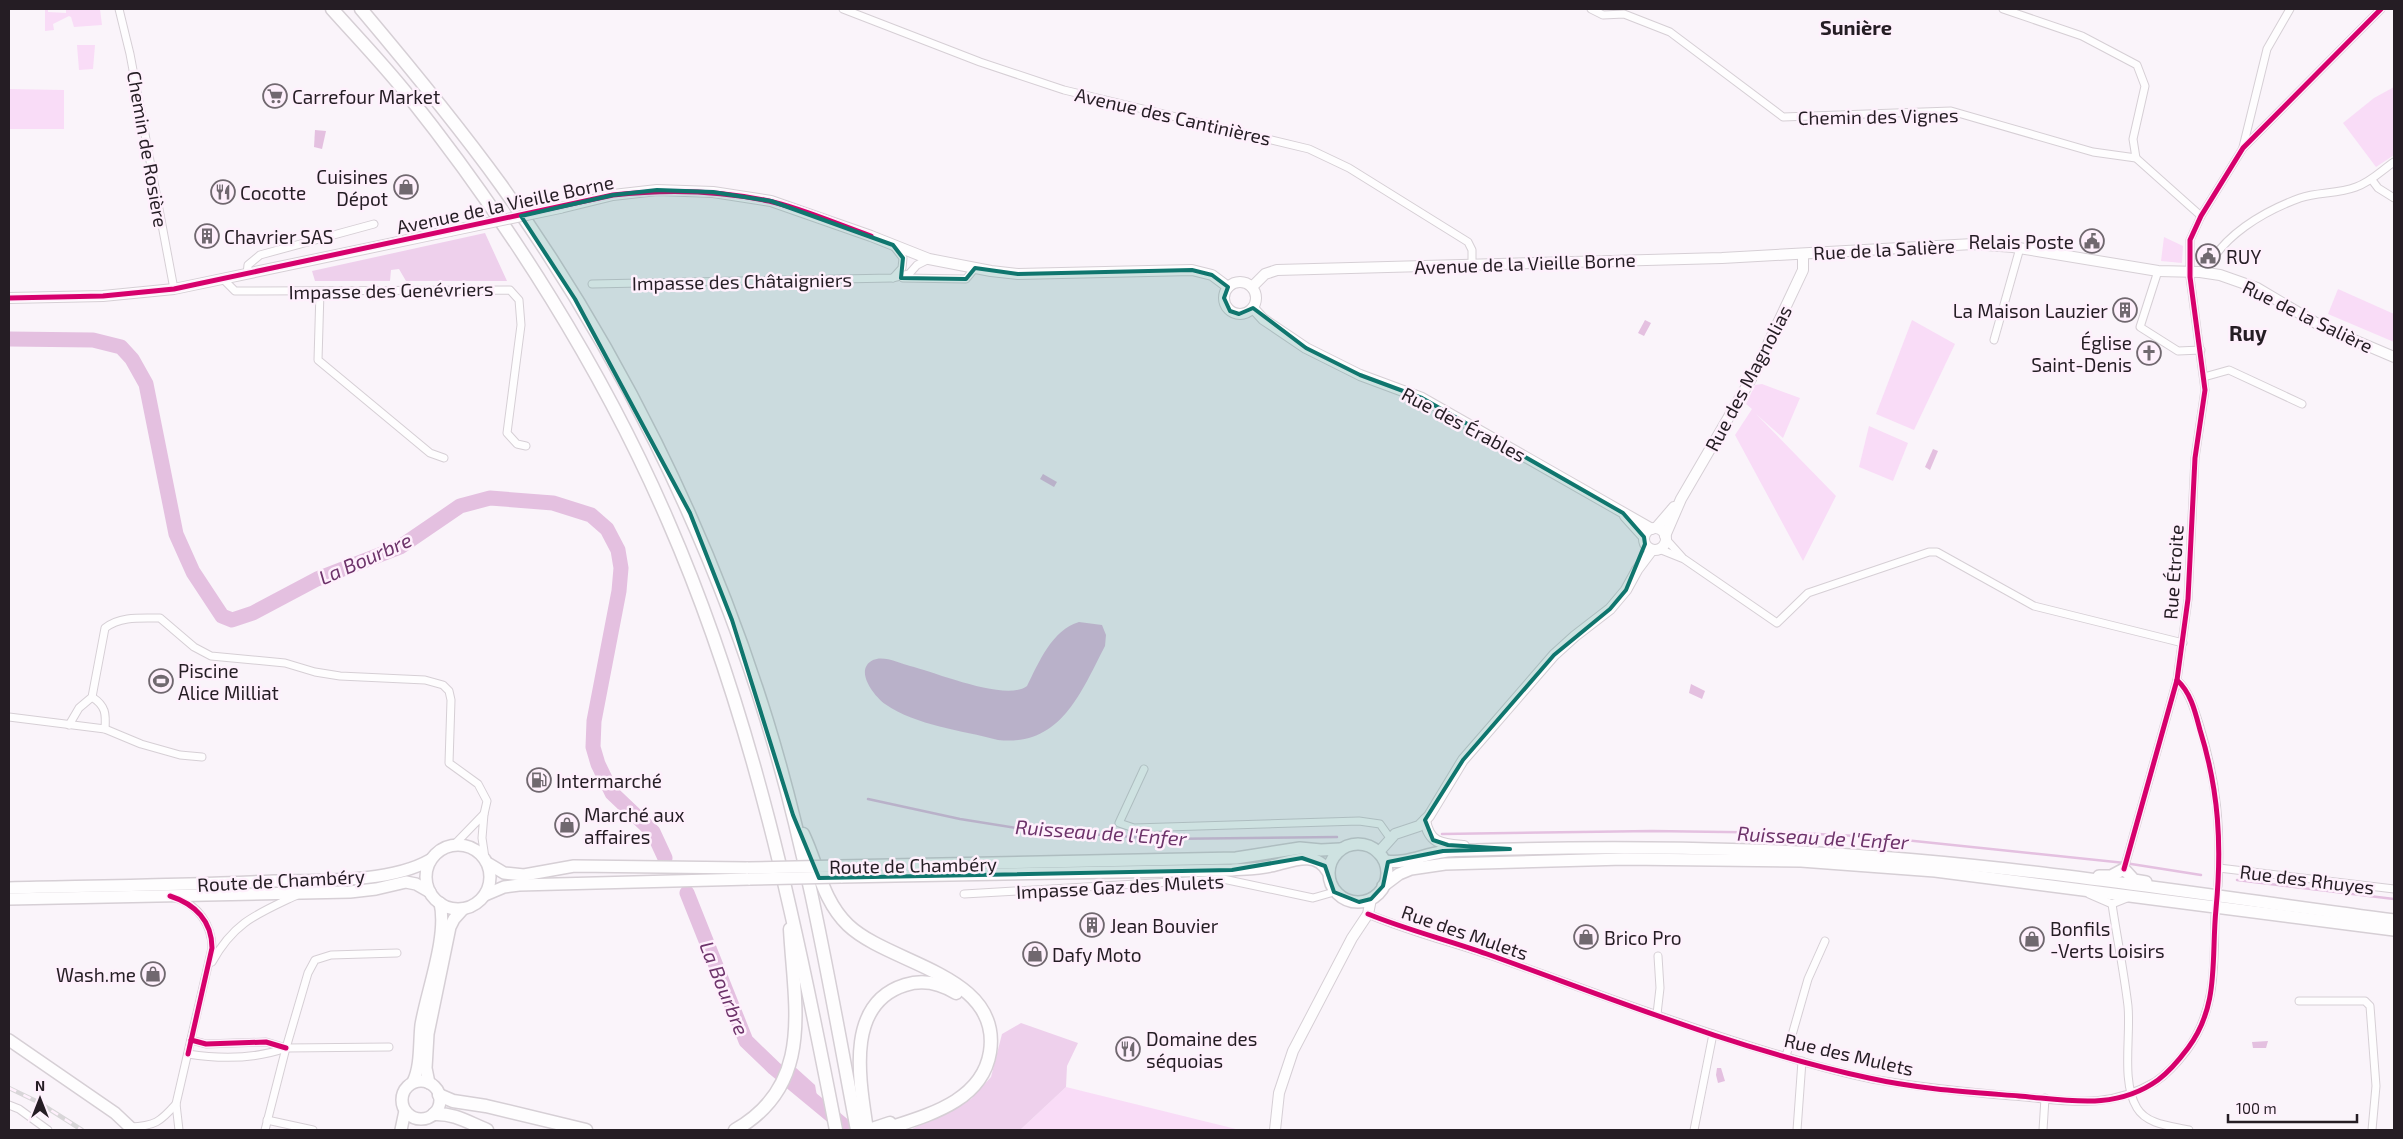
<svg xmlns="http://www.w3.org/2000/svg" width="2403" height="1139" font-family="'Exo 2',sans-serif">
	<style>
		.green { fill: #f9dcf7 }
		.forest { fill: #eed0ec }
		.water { fill: #e4c0e0 }
		.lines { fill: none; stroke-linecap: round; stroke-linejoin: round }
		.stream { stroke: #e4c0e0; stroke-width: 2.5 }
		.river { stroke: #e4c0e0; stroke-width: 15 }
		.street-casing { stroke: #d6cfd5; stroke-width: 9 }
		.secondary-casing { stroke: #d6cfd5; stroke-width: 12 }
		.primary-casing { stroke: #d6cfd5; stroke-width: 14 }
		.highway-casing { stroke: #d6cfd5; stroke-width: 15 }
		.street { stroke: #fefdfe; stroke-width: 7 }
		.secondary { stroke: #fefdfe; stroke-width: 10 }
		.primary { stroke: #fefdfe; stroke-width: 11 }
		.highway { stroke: #fefdfe; stroke-width: 12 }
		.rail-casing { stroke: #d8d6d8; stroke-width: 4.5 }
		.rail { stroke: #fef0fc; stroke-width: 2.5; stroke-dasharray: 8; stroke-linecap: butt }
		.secondary-bridge-casing { stroke: #d6cfd5; stroke-width: 12; stroke-linecap: butt }
		.primary-bridge-casing { stroke: #d6cfd5; stroke-width: 14; stroke-linecap: butt }
		.secondary-bridge { stroke: #fefdfe; stroke-width: 10 }
		.primary-bridge { stroke: #fefdfe; stroke-width: 11 }
		.cycleway-casing { stroke: #fef0fc; stroke-width: 8 }
		.cycleway { stroke: #d6006c; stroke-width: 5 }
		.marked { fill: #0f766e; fill-opacity: 0.2; stroke: #0f766e; stroke-width: 4; stroke-linejoin: round }
		.labels { text-anchor: middle; dominant-baseline: central; stroke-width: 5; stroke-linejoin: round; paint-order: stroke }
		.poi-label { font-size: 19px; fill: #251d24; stroke: #fef0fc; text-anchor: start }
		.street-label { font-size: 19px; fill: #251d24; stroke: #fef0fc }
		.neighbourhood-label { font-size: 20px; font-weight: bold; fill: #251d24; stroke: #fef0fc }
		.water-label { font-size: 20px; font-style: italic; fill: #6d336a; stroke: #fef0fc }
		.quarter-label { font-size: 21px; font-weight: bold; fill: #251d24; stroke: #fef0fc }
	</style>
	<rect width="100%" height="100%" fill="#faf4fa"/>
	<g class="green">
		<polygon points="45,9 48,9 48,12 66,13 66,9 100,9 102,25 74,27 71,17 69,16 53,24 54,30 45,31"/>
		<polygon points="77,45 95,45 93,69 79,70"/>
		<polygon points="2394,87 2394,155 2376,167 2343,123 2374,98"/>
		<polygon points="9,89 64,90 64,129 9,129"/>
		<polygon points="2164,237 2183,246 2182,263 2161,261"/>
		<polygon points="2338,289 2394,314 2394,342 2328,314"/>
		<polygon points="1912,320 1955,344 1914,430 1876,414"/>
		<polygon points="1762,384 1800,398 1783,438 1756,414 1836,496 1803,561 1735,435 1752,409 1746,404 1755,385"/>
		<polygon points="1869,426 1908,443 1893,481 1859,467"/>
		<polygon points="1066,1087 1240,1130 1020,1130"/>
	</g>
	<g class="forest">
		<polygon points="485,233 507,281 406,281 399,269 391,270 390,281 315,281 312,271"/>
		<polygon points="1021,1023 1078,1043 1067,1066 1066,1087 1020,1130 910,1130 971,1099 991,1077 1002,1034"/>
	</g>
	<g class="water">
		<polygon points="315,130 326,131 322,149 314,147"/>
		<polygon points="1645,320 1651,323 1644,336 1638,333"/>
		<polygon points="1933,449 1938,451 1930,470 1925,467"/>
		<polygon points="1043,474 1057,482 1054,487 1040,479"/>
		<path d="M1079,622L1102,625L1106,635L1105,646C1081,692 1061,747 998,740C961,730 917,726 885,704C875,697 853,670 873,660C883,655 900,663 910,666C935,672 1006,702 1027,686C1039,662 1052,630 1079,622Z"/>
		<polygon points="1691,684 1705,691 1702,699 1689,693"/>
		<polygon points="2268,1041 2266,1048 2253,1048 2252,1042"/>
		<polygon points="795,1067 815,1085 820,1113 787,1085"/>
		<polygon points="1717,1068 1721,1068 1725,1081 1718,1083 1716,1075"/>
	</g>
	<g class="lines">
		<g class="stream">
			<polyline points="868,799 960,819 1029,830 1163,839 1337,837"/>
			<polyline points="1442,834 1652,831 1798,833 1876,837 2125,863 2201,875"/>
			<polyline points="2237,880 2394,899"/>
		</g>
		<g class="river">
			<polyline points="9,339 93,340 121,347 132,359 146,384 176,534 193,572 222,616 232,620 253,613 317,579 400,547 460,506 490,498 553,503 591,515 607,529 618,550 621,568 619,591 594,721 593,747 598,764 612,793 653,832 665,858"/>
			<polyline points="687,893 746,1041 774,1068 849,1130"/>
		</g>
		<g class="street-casing">
			<g id="street">
				<polyline points="119,9 130,54 174,289"/>
				<polyline points="843,9 980,62 1064,90 1309,149 1349,168 1468,242 1472,250 1472,264"/>
				<polyline points="1591,9 1603,15 1624,14 1670,32 1783,117 1951,111 2093,152 2136,158 2201,216"/>
				<polyline points="2003,9 2082,36 2137,65 2145,86 2133,139 2136,158"/>
				<polyline points="2243,147 2267,49 2290,9"/>
				<polyline points="2372,180 2378,188 2394,198"/>
				<polyline points="2158,271 2140,327 2178,351 2201,350"/>
				<path d="M2205,273C2221,236 2264,211 2300,198C2318,192 2338,194 2356,187C2371,182 2382,170 2394,162"/>
				<polyline points="247,274 248,265 260,255 374,224"/>
				<polyline points="893,278 902,268 903,258 893,245"/>
				<polyline points="903,278 966,279 975,268"/>
				<polyline points="224,280 235,291 510,290 519,300 521,325 507,433 517,444 526,446"/>
				<polyline points="592,284 892,278 909,274 917,265 929,259"/>
				<polyline points="320,291 318,360 430,453 444,458"/>
				<polyline points="1994,340 2020,248"/>
				<polyline points="2204,377 2229,370 2302,404"/>
				<polyline points="1665,538 1682,557"/>
				<polyline points="1659,549 1684,559 1777,623 1808,593 1929,552 1937,552 2034,606 2183,643"/>
				<path d="M2177,680C2190,692 2194,709 2200,727C2217,783 2221,827 2218,886"/>
				<path d="M92,697C106,706 106,714 105,729"/>
				<polyline points="9,717 105,729 141,744 180,755 202,757"/>
				<path d="M69,725L79,708L92,697L105,628C120,616 141,618 160,618L194,647L211,656L285,663L315,672L340,676L425,680L443,685L449,691L451,700L449,763L478,784L487,801L484,814"/>
				<polyline points="1144,769 1119,823 1134,828 1359,821 1380,824 1390,838"/>
				<polyline points="454,845 484,814 482,838 485,858"/>
				<polyline points="2219,868 2394,889"/>
				<polyline points="2124,869 2177,680 2188,599 2195,458 2205,390 2190,277 2190,240 2201,216 2243,148 2381,9"/>
				<polyline points="964,894 1223,879 1313,898 1334,892"/>
				<polyline points="2089,894 2112,904 2127,898"/>
				<path d="M176,898C198,905 212,925 212,948L176,1104L179,1130"/>
				<path d="M2112,904C2117,938 2124,972 2128,1006C2131,1036 2121,1082 2137,1108C2147,1125 2172,1126 2189,1130"/>
				<path d="M1368,914C1410,932 1455,943 1498,958C1585,989 1671,1022 1760,1049C1797,1060 1834,1072 1872,1079C1918,1087 1966,1092 2012,1096C2066,1100 2105,1111 2155,1082C2167,1074 2178,1062 2187,1050C2217,1009 2214,963 2215,915"/>
				<path d="M212,962C234,922 257,914 297,895"/>
				<polyline points="2299,1001 2365,1001 2370,1006 2376,1086 2372,1130"/>
				<polyline points="1657,1014 1660,988 1658,956"/>
				<polyline points="191,1040 206,1044 266,1042 286,1048 389,1047"/>
				<path d="M188,1054C219,1059 255,1059 286,1048"/>
				<polyline points="1786,1056 1808,979 1825,941"/>
				<polyline points="9,1105 19,1109 48,1130"/>
				<polyline points="267,1120 313,1130"/>
				<path d="M130,1127C155,1126 160,1122 176,1104"/>
				<polyline points="265,1130 286,1048 308,973 315,960 331,955 397,953"/>
				<polyline points="1694,1130 1713,1034"/>
				<polyline points="1797,1130 1802,1061"/>
				<polyline points="2043,1130 2045,1098"/>
			</g>
		</g>
		<g class="secondary-casing">
			<g id="secondary">
				<polyline points="560,208 613,195 657,190 713,192 771,201 871,236 929,259 991,271 1018,274 1192,270 1212,275 1228,287"/>
				<circle cx="1240" cy="298" r="16"/>
				<polyline points="1252,287 1265,274 1277,270 1722,258 1973,244 2013,247 2158,271 2200,272 2220,275 2257,288 2321,326 2394,357"/>
				<polyline points="9,298 103,296 174,289 450,231"/>
				<polyline points="1253,308 1263,319 1306,348 1360,375 1422,398 1652,529"/>
				<polyline points="1625,516 1644,537"/>
				<polyline points="1656,528 1674,507"/>
				<circle cx="1655" cy="539" r="11"/>
				<polyline points="1665,536 1681,499 1755,372 1803,270 1803,254"/>
				<path d="M1425,820C1429,844 1442,844 1464,846"/>
				<polyline points="1378,853 1395,834 1419,826 1429,816 1463,760 1554,655 1575,636 1610,609 1626,590 1637,570 1652,550"/>
				<polyline points="1275,1130 1279,1093 1293,1051 1352,938 1368,914 1371,899"/>
			</g>
		</g>
		<g class="primary-casing">
			<g id="primary">
				<circle cx="1358" cy="873" r="29"/>
				<circle cx="458" cy="877" r="32"/>
				<path d="M1386,861C1405,864 1422,855 1441,852C1452,850 1465,850 1476,850C1568,847 1660,847 1751,850C1967,856 2181,892 2394,920"/>
				<polyline points="489,864 504,873 524,875 574,866 748,868"/>
				<polyline points="840,866 1236,858 1300,848 1321,850 1340,849"/>
				<polyline points="2099,876 2111,876 2124,869 2134,880 2146,882"/>
				<path d="M841,877L1232,870C1245,869 1258,869 1271,866C1290,862 1316,849 1328,872"/>
				<polyline points="1383,886 1399,874 1411,869 1445,864 1624,859 1801,861 1935,871 2394,930"/>
				<path d="M9,888C97,886 186,885 274,881C320,880 390,883 430,860"/>
				<polyline points="485,895 504,887 519,885 750,879"/>
				<polyline points="9,899 350,892 376,889 406,882 416,884 430,892"/>
				<polyline points="9,1040 115,1113 133,1130"/>
				<circle cx="421" cy="1100" r="19"/>
				<path d="M413,1082C421,1066 419,1043 421,1025C427,990 448,936 440,903"/>
				<polyline points="429,1083 426,1068 428,1034 450,927 454,919 463,909"/>
				<polyline points="401,1130 405,1111"/>
			</g>
		</g>
		<g class="highway-casing">
			<g id="highway">
				<path d="M332,9C357,37 383,64 407,94C509,222 603,370 668,521C753,716 796,923 836,1130"/>
				<path d="M361,9C409,66 457,124 501,185C617,347 708,530 767,721C808,854 831,993 857,1130"/>
				<path d="M803,834C818,865 822,900 848,925C890,965 1002,974 990,1052C982,1103 924,1116 883,1130"/>
				<polyline points="439,1095 453,1101 486,1106 586,1130"/>
				<path d="M434,1114C455,1113 469,1123 487,1130"/>
				<path d="M735,1130C815,1085 794,1005 790,929"/>
				<path d="M867,1130C860,1082 844,1004 905,985C923,979 940,983 956,993"/>
				<polyline points="869,1130 890,1123"/>
			</g>
		</g>
		<use href="#street" class="street"/>
		<use href="#secondary" class="secondary"/>
		<use href="#primary" class="primary"/>
		<use href="#highway" class="highway"/>
		<g class="rail-casing">
			<polyline id="rail" points="9,1088 38,1102 82,1130"/>
		</g>
		<use href="#rail" class="rail"/>
		<g class="secondary-bridge-casing">
			<polyline id="secondary-bridge" points="450,231 560,208"/>
		</g>
		<g class="primary-bridge-casing">
			<g id="primary-bridge">
				<polyline points="748,868 840,866"/>
				<polyline points="750,879 841,877"/>
			</g>
		</g>
		<use href="#secondary-bridge" class="secondary-bridge"/>
		<use href="#primary-bridge" class="primary-bridge"/>
		<g class="cycleway-casing">
			<g id="cycleway">
				<path d="M9,298L103,296L174,289L613,195C666,189 717,190 769,201C801,208 839,225 871,236"/>
				<polyline points="2124,869 2177,680 2188,599 2195,458 2205,390 2190,277 2190,240 2201,216 2243,148 2381,9"/>
				<path d="M170,896C195,904 212,921 212,948L188,1054"/>
				<path d="M1368,914C1407,930 1448,940 1487,954C1613,999 1739,1050 1869,1078C1918,1089 1969,1092 2019,1096C2068,1100 2115,1111 2158,1080C2170,1071 2179,1060 2188,1048C2220,1005 2211,959 2216,909C2222,846 2219,791 2200,730C2195,711 2191,693 2177,680"/>
				<polyline points="191,1040 206,1044 266,1042 286,1048"/>
			</g>
		</g>
		<use href="#cycleway" class="cycleway"/>
	</g>
	<path class="marked" d="M657,190L713,192L771,201L893,245L903,258L901,278L966,279L975,268L1018,274L1192,270L1212,275L1228,287L1224,298L1230,311L1239,314L1253,308L1306,348L1360,375L1422,398L1623,513L1644,537L1645,544L1626,590L1610,609L1554,655L1463,760L1425,820L1433,840L1448,845L1510,849L1443,851L1388,862L1383,886L1371,899L1359,902L1334,892L1325,866L1302,858L1232,870L819,878L793,815L732,620L690,513L575,299L521,216L613,195Z"/>
	<defs>
		<g id="supermarket-ring" transform="scale(1.25)"><circle r="9.5" fill="#fef0fc" stroke="#70686f" stroke-width="1.5"/><path d="M-6-5.5h2.5l.6 2H6L4.5 2H-2.5L-4.4-4H-6ZM-1.5 3.2a1.3 1.3 0 1 0 .1 0ZM3 3.2a1.3 1.3 0 1 0 .1 0Z" fill="#70686f"/></g>
		<g id="shop-ring" transform="scale(1.25)"><circle r="9.5" fill="#fef0fc" stroke="#70686f" stroke-width="1.5"/><path d="M-5-2.5h2.3a2.7 3.5 0 0 1 5.4 0H5L5.5 6h-11ZM-1.5-2.5h3a1.5 2.3 0 0 0-3 0Z" fill="#70686f"/></g>
		<g id="restaurant-ring" transform="scale(1.25)"><circle r="9.5" fill="#fef0fc" stroke="#70686f" stroke-width="1.5"/><path d="M-5-6h1v4h1v-4h1v4h1v-4h1v5L-1.5 .5V6h-2V.5L-5-1ZM5-6V6H3V1.5H1.5Q1.5-4 5-6Z" fill="#70686f"/></g>
		<g id="building-ring" transform="scale(1.25)"><circle r="9.5" fill="#fef0fc" stroke="#70686f" stroke-width="1.5"/><path d="M-4-6H4V6H1V3H-1V6H-4ZM-2.5-4.3h1.7v1.8h-1.7ZM.8-4.3h1.7v1.8H.8ZM-2.5-1h1.7V.8h-1.7ZM.8-1h1.7V.8H.8Z" fill="#70686f"/></g>
		<g id="civic-ring" transform="scale(1.25)"><circle r="9.5" fill="#fef0fc" stroke="#70686f" stroke-width="1.5"/><path d="M-.6-6.5H3V-4.5H.6V-3L4-1V1h2V6H-6V1h2V-1L-.6-3ZM-1.2 2.5V6h2.4V2.5Z" fill="#70686f"/></g>
		<g id="church-ring" transform="scale(1.25)"><circle r="9.5" fill="#fef0fc" stroke="#70686f" stroke-width="1.5"/><path d="M-1.2-6h2.4v3.5h3.3v2.4h-3.3V6h-2.4V-.1h-3.3v-2.4h3.3Z" fill="#70686f"/></g>
		<g id="stadium-ring" transform="scale(1.25)"><circle r="9.5" fill="#fef0fc" stroke="#70686f" stroke-width="1.5"/><path d="M0-5a6.5 5 0 1 0 0 10a6.5 5 0 1 0 0-10ZM-3.5-1.8h7v3.6h-7Z" fill="#70686f"/></g>
		<g id="fuel-ring" transform="scale(1.25)"><circle r="9.5" fill="#fef0fc" stroke="#70686f" stroke-width="1.5"/><path d="M-5.5-6h7V0h2V4h1.3V-2.5L3-4.5l.8-.8L6-3V5H2.5V1h-1V6h-7ZM-4.2-4.7v3.2H.2V-4.7Z" fill="#70686f"/></g>
	</defs>
	<g fill-rule="evenodd">
		<use href="#supermarket-ring" x="275" y="96"/>
		<use href="#shop-ring" x="406" y="187"/>
		<use href="#restaurant-ring" x="223" y="192"/>
		<use href="#building-ring" x="207" y="236"/>
		<use href="#civic-ring" x="2092" y="241"/>
		<use href="#civic-ring" x="2208" y="256"/>
		<use href="#building-ring" x="2125" y="310"/>
		<use href="#church-ring" x="2149" y="353"/>
		<use href="#stadium-ring" x="161" y="681"/>
		<use href="#fuel-ring" x="539" y="780"/>
		<use href="#shop-ring" x="567" y="825"/>
		<use href="#building-ring" x="1092" y="925"/>
		<use href="#shop-ring" x="1586" y="937"/>
		<use href="#shop-ring" x="2032" y="939"/>
		<use href="#shop-ring" x="1035" y="954"/>
		<use href="#shop-ring" x="153" y="974"/>
		<use href="#restaurant-ring" x="1128" y="1049"/>
	</g>
	<g class="labels">
		<g class="poi-label">
			<text x="292" y="96">Carrefour Market</text>
			<text x="388" y="176" text-anchor="end">Cuisines<tspan x="388" dy="22">Dépot</tspan></text>
			<text x="240" y="192">Cocotte</text>
			<text x="224" y="236">Chavrier SAS</text>
			<text x="2074" y="241" text-anchor="end">Relais Poste</text>
			<text x="2226" y="256">RUY</text>
			<text x="2108" y="310" text-anchor="end">La Maison Lauzier</text>
			<text x="2132" y="342" text-anchor="end">Église<tspan x="2132" dy="22">Saint-Denis</tspan></text>
			<text x="178" y="670">Piscine<tspan x="178" dy="22">Alice Milliat</tspan></text>
			<text x="556" y="780">Intermarché</text>
			<text x="584" y="814">Marché aux<tspan x="584" dy="22">affaires</tspan></text>
			<text x="1110" y="925">Jean Bouvier</text>
			<text x="2050" y="928">Bonfils<tspan x="2050" dy="22">-Verts Loisirs</tspan></text>
			<text x="1604" y="937">Brico Pro</text>
			<text x="1052" y="954">Dafy Moto</text>
			<text x="136" y="974" text-anchor="end">Wash.me</text>
			<text x="1146" y="1038">Domaine des<tspan x="1146" dy="22">séquoias</tspan></text>
		</g>
		<g class="street-label">
			<text transform="translate(1173 116) rotate(13)">Avenue des Cantinières</text>
			<text transform="translate(1878 116) rotate(-1)">Chemin des Vignes</text>
			<text transform="translate(148 149) rotate(80)">Chemin de Rosière</text>
			<text transform="translate(505 204) rotate(-12)">Avenue de la Vieille Borne</text>
			<text transform="translate(1884 249) rotate(-3)">Rue de la Salière</text>
			<text transform="translate(1525 263) rotate(-2)">Avenue de la Vieille Borne</text>
			<text transform="translate(742 281) rotate(-1)">Impasse des Châtaigniers</text>
			<text transform="translate(391 290) rotate(-1)">Impasse des Genévriers</text>
			<text transform="translate(2308 316) rotate(26)">Rue de la Salière</text>
			<text transform="translate(1748 378) rotate(-62)">Rue des Magnolias</text>
			<text transform="translate(1464 424) rotate(28)">Rue des Érables</text>
			<text transform="translate(2173 572) rotate(-86)">Rue Étroite</text>
			<text transform="translate(913 865) rotate(-1)">Route de Chambéry</text>
			<text transform="translate(2307 879) rotate(7)">Rue des Rhuyes</text>
			<text transform="translate(281 880) rotate(-3)">Route de Chambéry</text>
			<text transform="translate(1120 886) rotate(-3)">Impasse Gaz des Mulets</text>
			<text transform="translate(1465 932) rotate(19)">Rue des Mulets</text>
			<text transform="translate(1849 1054) rotate(13)">Rue des Mulets</text>
		</g>
		<g class="neighbourhood-label">
			<text x="1856" y="27">Sunière</text>
		</g>
		<g class="water-label">
			<text transform="translate(365 558) rotate(-24)">La Bourbre</text>
			<text transform="translate(1101 832) rotate(4)">Ruisseau de l'Enfer</text>
			<text transform="translate(1823 837) rotate(3)">Ruisseau de l'Enfer</text>
			<text transform="translate(725 988) rotate(68)">La Bourbre</text>
		</g>
		<g class="quarter-label">
			<text x="2248" y="332">Ruy</text>
		</g>
	</g>
	<rect width="2403" height="1139" fill="none" stroke="#251d24" stroke-width="20"/>
	<g transform="translate(40 1099)" stroke="#fef0fc" stroke-width="4" paint-order="stroke">
	<path d="M0-4L9 19L0 12L-9 19Z" fill="#251d24"/>
	<text y="-8" font-size="14" font-weight="bold" text-anchor="middle" fill="#251d24">N</text>
	</g>
	<path d="M2228 1114v8h129v-8" fill="none" stroke="#251d24" stroke-width="2.5"/>
	<text x="2236" y="1114" font-size="15" fill="#251d24" stroke="#fef0fc" stroke-width="4" paint-order="stroke">100 m</text>
</svg>
